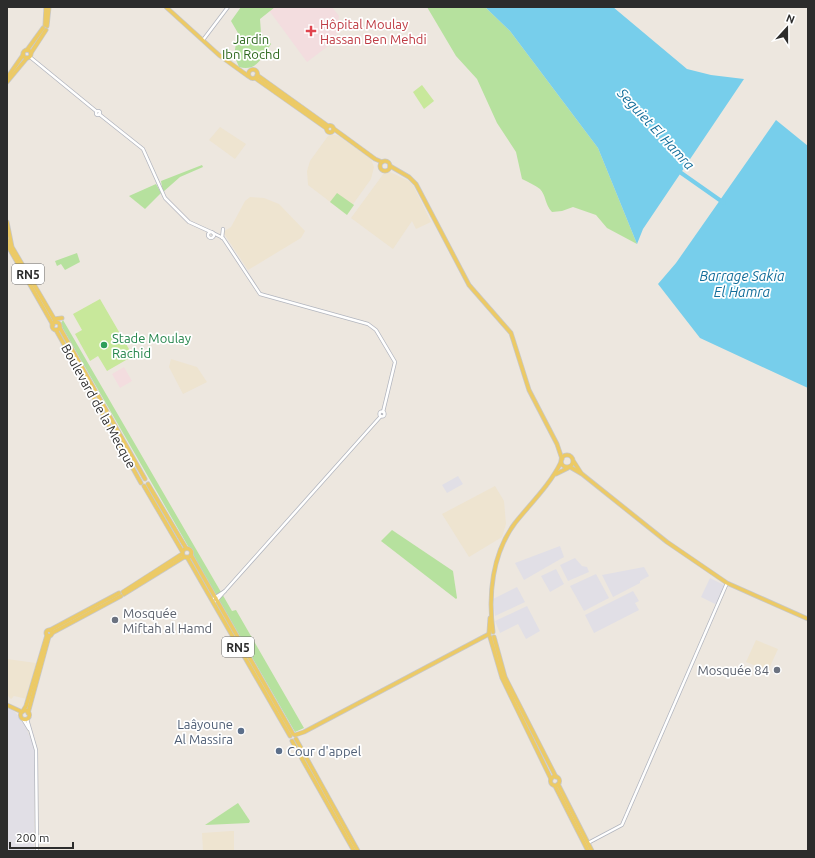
<svg xmlns="http://www.w3.org/2000/svg" width="815" height="858" font-family="Ubuntu,sans-serif">
	<style>
		.industrial { fill: #e1dfe6 }
		.education { fill: #eee4d0 }
		.medical { fill: #f3dddf }
		.green { fill: #b6e19e }
		.pitch { fill: #c8e89b }
		.water { fill: #77ceeb }
		.lines { fill: none; stroke-linecap: round; stroke-linejoin: round }
		.river { stroke: #77ceeb; stroke-width: 4 }
		.minor-casing { stroke: #b3b6bf; stroke-width: 4 }
		.major-casing { stroke: #c8c8c8; stroke-width: 5 }
		.minor { stroke: #fff; stroke-width: 2.5 }
		.major { stroke: #ecca66; stroke-width: 3.5 }
		.health-dot { fill: #e0444e; stroke: #fff; stroke-width: 1.5 }
		.leisure-dot { fill: #2e9e5b; stroke: #fff; stroke-width: 1.5 }
		.worship-dot { fill: #6b7280; stroke: #fff; stroke-width: 1.5 }
		.service-dot { fill: #5c6f8a; stroke: #fff; stroke-width: 1.5 }
		.labels { text-anchor: middle; dominant-baseline: central; stroke-width: 3.5; stroke-linejoin: round; paint-order: stroke }
		.shield { fill: #fff; stroke: #6b6b6b; stroke-width: 1 }
		.shield-label { font-size: 12px; font-weight: bold; fill: #2c2c2c }
		.health-label { font-size: 13px; fill: #be3a42; stroke: #fff; text-anchor: start }
		.park-label { font-size: 13px; fill: #2e681e; stroke: #fff }
		.leisure-label { font-size: 13px; fill: #27864d; stroke: #fff; text-anchor: start }
		.street-label { font-size: 13px; fill: #2c2c2c; stroke: #fff }
		.worship-label { font-size: 13px; fill: #5b616d; stroke: #fff; text-anchor: start }
		.service-label { font-size: 13px; fill: #4e5e75; stroke: #fff; text-anchor: end }
		.water-label { font-size: 14px; font-style: italic; fill: #136e9a; stroke: #fff }
	</style>
	<rect width="100%" height="100%" fill="#ede7df"/>
	<g class="industrial">
		<polygon points="458,476 463,484 447,493 442,485"/>
		<polygon points="560,546 564,557 524,580 515,563"/>
		<polygon points="575,558 582,566 587,567 589,572 568,581 560,565"/>
		<polygon points="644,567 649,576 640,581 640,583 613,597 602,575"/>
		<polygon points="556,569 564,584 550,592 541,576"/>
		<polygon points="596,574 609,598 584,611 570,586"/>
		<polygon points="710,578 726,586 717,605 701,597"/>
		<polygon points="517,587 525,602 495,616 493,599"/>
		<polygon points="633,591 639,601 635,603 639,610 594,633 585,615"/>
		<polygon points="527,606 540,631 526,639 518,624 500,633 495,621"/>
		<polygon points="7,707 16,713 24,723 33,744 35,755 34,851 7,851"/>
	</g>
	<g class="education">
		<polygon points="220,127 246,144 235,159 209,140"/>
		<polygon points="331,134 339,136 371,159 374,167 371,179 346,214 308,185 307,171 310,161 328,136"/>
		<polygon points="390,172 409,181 413,185 431,222 416,229 412,221 393,249 351,218 384,173"/>
		<polygon points="250,197 264,198 279,204 305,231 301,238 248,270 223,232 231,227 245,201"/>
		<polygon points="171,359 197,367 207,382 183,394 169,367"/>
		<polygon points="495,486 504,501 506,524 502,537 469,557 442,514"/>
		<polygon points="756,640 778,649 768,671 746,662"/>
		<polygon points="7,659 36,663 27,699 14,696 11,699 7,695"/>
		<polygon points="231,831 234,831 234,851 203,851 202,833"/>
	</g>
	<g class="medical">
		<polygon points="270,7 332,7 339,16 336,40 307,62 268,9"/>
		<polygon points="124,367 132,381 120,388 112,374"/>
	</g>
	<g class="green">
		<path d="M241,7H275L260,19L261,33L271,44C262,57 257,72 239,67L234,55L238,33L231,21Z"/>
		<path d="M427,7H485L510,31L598,148L637,244L607,228L596,215L573,207L562,211L552,212C545,205 546,195 540,189C535,185 528,182 522,179L516,152L497,123L477,79L456,56Z"/>
		<polygon points="202,165 203,167 180,177 163,192 161,181"/>
		<polygon points="156,184 161,193 145,209 129,196"/>
		<polygon points="337,193 354,205 347,215 330,202"/>
		<polygon points="77,253 80,262 65,270 61,264 57,266 55,261"/>
		<polygon points="63,320 232,611 236,610 304,728 295,732 62,327 61,323"/>
		<polygon points="392,530 453,571 457,598 456,599 381,541"/>
		<polygon points="238,803 250,821 249,823 205,825"/>
	</g>
	<g class="pitch">
		<polygon points="422,85 434,101 424,109 413,92"/>
		<polygon points="100,299 133,356 107,371 98,356 90,361 75,334 82,330 73,314"/>
	</g>
	<g class="water">
		<polygon points="485,7 613,7 687,69 711,75 744,79 643,229 637,244 598,148 510,31"/>
		<polygon points="776,120 808,146 808,388 700,338 658,284 676,263"/>
	</g>
	<g class="lines">
		<polyline class="river" points="677,170 724,203"/>
		<g class="minor-casing">
			<g id="minor">
				<polyline points="203,40 228,7"/>
				<polyline points="30,57 96,111"/>
				<circle cx="98" cy="113" r="2"/>
				<polyline points="99,114 143,149 165,198 189,222 211,232"/>
				<circle cx="211" cy="235" r="3"/>
				<polyline points="213,233 223,238 260,294 368,324 376,330 395,362 383,412"/>
				<polyline points="222,238 223,229"/>
				<circle cx="382" cy="414" r="2.5"/>
				<polyline points="214,598 225,591"/>
				<polyline points="216,601 381,416"/>
				<polyline points="23,719 29,729"/>
				<polyline points="27,719 36,750 37,851"/>
				<polyline points="588,843 622,825 727,583"/>
			</g>
		</g>
		<g class="major-casing">
			<g id="major">
				<polyline points="166,7 219,55 248,76"/>
				<polyline points="45,25 46,7"/>
				<polyline points="47,26 49,7"/>
				<circle cx="27" cy="54" r="4"/>
				<polyline points="27,50 43,28"/>
				<polyline points="31,53 46,30"/>
				<circle cx="253" cy="74" r="4.5"/>
				<polyline points="257,75 328,126"/>
				<polyline points="7,78 23,55"/>
				<polyline points="255,78 326,128"/>
				<polyline points="7,82 27,58"/>
				<circle cx="330" cy="129" r="3.5"/>
				<polyline points="334,129 375,159 382,162"/>
				<circle cx="385" cy="166" r="5"/>
				<polyline points="390,166 409,177 416,184 469,285 511,333 529,390 557,444 562,459"/>
				<polyline points="7,222 12,247 56,322"/>
				<polyline points="7,240 9,248 53,325"/>
				<polyline points="54,319 62,318"/>
				<circle cx="56" cy="326" r="4"/>
				<polyline points="60,328 145,479"/>
				<polyline points="56,330 141,483"/>
				<circle cx="567" cy="461" r="6"/>
				<polyline points="574,462 581,473"/>
				<polyline points="570,467 582,474 667,542 727,583 808,619"/>
				<polyline points="556,474 568,468"/>
				<polyline points="148,484 186,548"/>
				<polyline points="144,486 182,551"/>
				<circle cx="187" cy="553" r="4.5"/>
				<polyline points="191,555 293,734"/>
				<polyline points="187,557 290,736"/>
				<polyline points="123,592 182,554"/>
				<polyline points="124,594 184,557"/>
				<circle cx="49" cy="633" r="3"/>
				<polyline points="50,630 119,593"/>
				<path d="M493,632C488,595 492,554 515,523C531,503 550,485 561,462"/>
				<polyline points="52,633 121,596"/>
				<polyline points="489,633 490,618"/>
				<polyline points="490,637 502,678 551,779"/>
				<polyline points="494,637 505,677 556,777"/>
				<polyline points="7,705 22,712"/>
				<circle cx="25" cy="715" r="4.5"/>
				<polyline points="23,711 26,706 47,635"/>
				<polyline points="28,713 49,636"/>
				<polyline points="295,735 304,732 489,634"/>
				<polyline points="296,739 358,851"/>
				<polyline points="292,741 354,851"/>
				<circle cx="555" cy="781" r="4.5"/>
				<polyline points="558,784 592,851"/>
				<polyline points="555,786 588,851"/>
			</g>
		</g>
		<use href="#minor" class="minor"/>
		<use href="#major" class="major"/>
	</g>
	<path class="health-dot" d="M309 25h4v4h4v4h-4v4h-4v-4h-4v-4h4z"/>
	<circle class="leisure-dot" cx="104" cy="345" r="4"/>
	<g class="worship-dot">
		<circle cx="115" cy="620" r="4"/>
		<circle cx="777" cy="670" r="4"/>
	</g>
	<g class="service-dot">
		<circle cx="241" cy="731" r="4"/>
		<circle cx="279" cy="751" r="4"/>
	</g>
	<g class="labels">
		<g class="shield">
			<rect x="12" y="264" width="32" height="20" rx="3"/>
			<rect x="222" y="637" width="32" height="20" rx="3"/>
		</g>
		<g class="shield-label">
			<text x="28" y="274">RN5</text>
			<text x="238" y="647">RN5</text>
		</g>
		<g class="health-label">
			<text x="320" y="24">Hôpital Moulay<tspan x="320" dy="15">Hassan Ben Mehdi</tspan></text>
		</g>
		<g class="park-label">
			<text x="251" y="39">Jardin<tspan x="251" dy="15">Ibn Rochd</tspan></text>
		</g>
		<g class="leisure-label">
			<text x="112" y="338">Stade Moulay<tspan x="112" dy="15">Rachid</tspan></text>
		</g>
		<g class="street-label">
			<text transform="translate(99 406) rotate(61)">Boulevard de la Mecque</text>
		</g>
		<g class="worship-label">
			<text x="123" y="613">Mosquée<tspan x="123" dy="15">Miftah al Hamd</tspan></text>
			<text x="769" y="670" text-anchor="end">Mosquée 84</text>
		</g>
		<g class="service-label">
			<text x="233" y="724">Laâyoune<tspan x="233" dy="15">Al Massira</tspan></text>
			<text x="287" y="751" text-anchor="start">Cour d'appel</text>
		</g>
		<g class="water-label">
			<text transform="translate(656 129) rotate(47)">Seguiet El Hamra</text>
			<text x="742" y="276">Barrage Sakia<tspan x="742" dy="16">El Hamra</tspan></text>
		</g>
	</g>
	<rect width="815" height="858" fill="none" stroke="#2c2c2c" stroke-width="16"/>
	<g transform="translate(787 28) rotate(21)" stroke="#ffffff" stroke-width="3" paint-order="stroke">
	<path d="M0-3L7 15L0 10L-7 15Z" fill="#2c2c2c"/>
	<text y="-6" font-size="11" font-weight="bold" text-anchor="middle" fill="#2c2c2c">N</text>
	</g>
	<path d="M10 842v6h63v-6" fill="none" stroke="#2c2c2c" stroke-width="2"/>
	<text x="16" y="842" font-size="12" fill="#2c2c2c" stroke="#ffffff" stroke-width="3" paint-order="stroke">200 m</text>
</svg>
